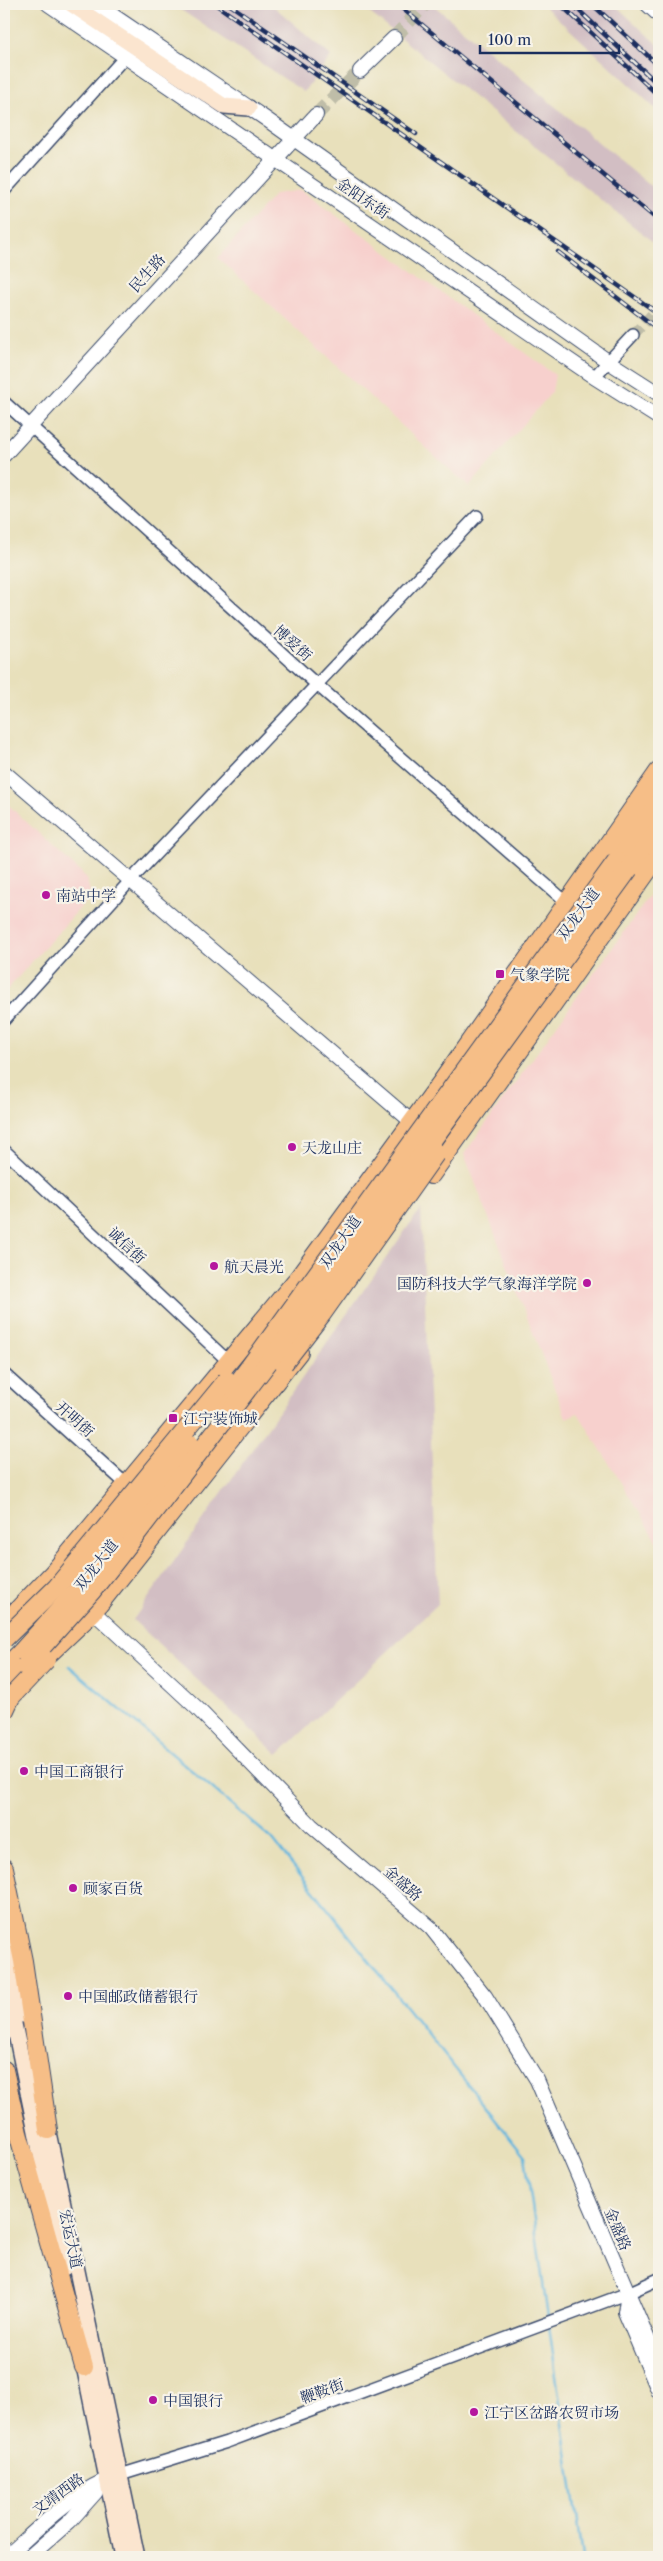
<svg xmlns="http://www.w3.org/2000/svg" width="663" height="2561" font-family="'Libre Caslon Text','Noto Serif SC',serif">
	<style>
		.built { fill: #f7d0cd }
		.industrial { fill: #d2bec3 }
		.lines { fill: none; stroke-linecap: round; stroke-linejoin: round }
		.stream { stroke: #61b5dd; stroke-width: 2.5 }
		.minor-tunnel { stroke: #bfbda8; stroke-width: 11; stroke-dasharray: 11 5.5; stroke-linecap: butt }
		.tertiary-tunnel { stroke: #bfbda8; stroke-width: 14; stroke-dasharray: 14 7; stroke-linecap: butt }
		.minor-casing { stroke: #3a4a6c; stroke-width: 14 }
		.tertiary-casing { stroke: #3a4a6c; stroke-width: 16 }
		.secondary-casing { stroke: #3a4a6c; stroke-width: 18 }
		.trunk-casing { stroke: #3a4a6c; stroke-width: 20 }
		.minor { stroke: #fff; stroke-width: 11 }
		.tertiary { stroke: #fff; stroke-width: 14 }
		.secondary { stroke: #fbe5cf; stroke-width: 15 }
		.trunk { stroke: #f6be87; stroke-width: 18 }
		.rail-casing { stroke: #1b2f5e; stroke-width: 4.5 }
		.rail { stroke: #f7f3e8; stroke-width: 2.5; stroke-dasharray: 8; stroke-linecap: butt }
		.trunk-bridge-casing { stroke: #3a4a6c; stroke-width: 20; stroke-linecap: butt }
		.trunk-bridge { stroke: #f6be87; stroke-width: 18 }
		.poi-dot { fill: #b5179e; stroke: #f7f3e8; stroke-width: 2 }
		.labels { text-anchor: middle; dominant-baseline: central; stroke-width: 4.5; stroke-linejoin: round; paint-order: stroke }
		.street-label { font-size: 15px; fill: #1b2f5e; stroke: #f7f3e8 }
		.poi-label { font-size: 15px; fill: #1b2f5e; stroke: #f7f3e8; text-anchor: start }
	</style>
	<rect width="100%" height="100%" fill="#f7f3e8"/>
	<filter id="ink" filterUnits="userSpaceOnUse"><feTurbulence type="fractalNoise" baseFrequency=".02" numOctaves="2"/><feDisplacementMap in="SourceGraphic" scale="10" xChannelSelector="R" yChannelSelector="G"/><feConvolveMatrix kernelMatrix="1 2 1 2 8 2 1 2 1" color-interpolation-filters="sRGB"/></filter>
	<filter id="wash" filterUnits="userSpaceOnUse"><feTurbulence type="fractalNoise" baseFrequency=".0096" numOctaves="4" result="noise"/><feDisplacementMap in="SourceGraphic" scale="20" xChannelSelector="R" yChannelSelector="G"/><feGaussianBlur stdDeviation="1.12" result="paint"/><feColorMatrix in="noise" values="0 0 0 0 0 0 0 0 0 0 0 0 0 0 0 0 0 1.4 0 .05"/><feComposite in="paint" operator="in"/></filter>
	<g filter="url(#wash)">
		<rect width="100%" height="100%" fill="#e8e0bb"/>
		<g class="built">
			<polygon points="301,190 555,375 552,392 469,487 218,258 275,194"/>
			<polygon points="4,801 86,877 90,891 88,899 4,993"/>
			<polygon points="659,883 659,1544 578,1413 566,1418 464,1154"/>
		</g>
		<g class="industrial">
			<polygon points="172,4 271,4 331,56 304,92"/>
			<polygon points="359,4 432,4 659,193 659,247"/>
			<polygon points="542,4 614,4 659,46 659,112"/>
			<polygon points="421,1208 438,1604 278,1755 133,1620"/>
		</g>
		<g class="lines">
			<g class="stream">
				<polyline points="69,1666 272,1839 525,2156 548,2318"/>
				<polyline points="549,2326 582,2557"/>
			</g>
		</g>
	</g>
	<g filter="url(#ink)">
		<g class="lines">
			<polyline class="minor-tunnel" points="633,335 659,307"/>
			<g class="tertiary-tunnel">
				<polyline points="394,38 425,4"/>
				<polyline points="316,115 360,71"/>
			</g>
			<g class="minor-casing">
				<g id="minor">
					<polyline points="4,191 124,58"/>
					<polyline points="594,377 633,335"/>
					<polyline points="4,402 316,684 566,902"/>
					<polyline points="4,1020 131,880 477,516"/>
					<polyline points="4,1150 229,1362"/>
					<polyline points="4,1374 127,1485"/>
					<polyline points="120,2475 227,2442 628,2293 659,2279"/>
				</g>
			</g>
			<g class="tertiary-casing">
				<g id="tertiary">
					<polyline points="48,4 594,377 659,418"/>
					<polyline points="96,4 266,119 609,362 659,394"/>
					<polyline points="647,4 659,15"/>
					<polyline points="360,71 394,38"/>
					<polyline points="4,455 316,115"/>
					<polyline points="4,772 412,1122"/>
					<polyline points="86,1605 197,1708 311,1825 431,1928 485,1996 537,2080 659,2365"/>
					<polyline points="628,2294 625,2312 659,2392"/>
					<path d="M6,2557C38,2529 75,2489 117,2476"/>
					<polyline points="29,2557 70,2521 96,2492"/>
				</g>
			</g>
			<g class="secondary-casing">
				<g id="secondary">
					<polyline points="71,4 224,106 249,108"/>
					<polyline points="4,1921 23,2015"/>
					<polyline points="4,1975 64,2268"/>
					<polyline points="45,2118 137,2557"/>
					<polyline points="82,2356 123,2557"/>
				</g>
			</g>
			<g class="trunk-casing">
				<g id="trunk">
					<polyline points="617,860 659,801"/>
					<polyline points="629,869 659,829"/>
					<polyline points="431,1175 659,855"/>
					<polyline points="4,1624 53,1573 299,1277 443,1080 659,771"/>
					<polyline points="4,1669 22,1651"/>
					<polyline points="33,1669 93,1612 299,1352"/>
					<polyline points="4,1687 25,1666"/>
					<polyline points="4,1868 23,1961 48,2130"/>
					<polyline points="4,2070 18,2133 84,2367"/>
				</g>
			</g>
			<use href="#minor" class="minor"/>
			<use href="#tertiary" class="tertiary"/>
			<use href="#secondary" class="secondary"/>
			<use href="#trunk" class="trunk"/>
			<g class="rail-casing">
				<g id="rail">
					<polyline points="215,4 659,314"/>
					<polyline points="229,4 416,134"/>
					<polyline points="397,4 659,221"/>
					<polyline points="560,4 659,96"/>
					<polyline points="592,4 659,66"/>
					<polyline points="573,5 659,85"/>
					<polyline points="558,252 659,330"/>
				</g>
			</g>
			<use href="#rail" class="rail"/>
			<g class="trunk-bridge-casing">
				<g id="trunk-bridge">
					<polyline points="284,1363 322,1314 436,1153"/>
					<polyline points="221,1406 617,860"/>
					<polyline points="4,1639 56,1588 227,1380"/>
					<polyline points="22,1651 78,1589 191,1444"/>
					<polyline points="25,1666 92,1591 132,1540 322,1292 629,869"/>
					<polyline points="4,1712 11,1697 46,1660"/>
				</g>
			</g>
			<use href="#trunk-bridge" class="trunk-bridge"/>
		</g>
	</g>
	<g class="poi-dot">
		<circle cx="46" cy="895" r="5"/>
		<rect x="495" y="969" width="10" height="10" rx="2.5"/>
		<circle cx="292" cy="1147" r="5"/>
		<circle cx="214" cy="1266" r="5"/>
		<circle cx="587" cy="1283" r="5"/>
		<rect x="168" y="1413" width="10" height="10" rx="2.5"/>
		<circle cx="24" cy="1771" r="5"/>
		<circle cx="73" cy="1888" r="5"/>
		<circle cx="68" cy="1996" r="5"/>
		<circle cx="153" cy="2400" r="5"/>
		<circle cx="474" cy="2412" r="5"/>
	</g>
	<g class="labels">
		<g class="street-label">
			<text transform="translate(363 198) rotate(34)">金阳东街</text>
			<text transform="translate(147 273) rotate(-48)">民生路</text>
			<text transform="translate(293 643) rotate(42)">博爱街</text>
			<text transform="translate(578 914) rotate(-54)">双龙大道</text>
			<text transform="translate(340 1242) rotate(-55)">双龙大道</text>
			<text transform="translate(127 1245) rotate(43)">诚信街</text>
			<text transform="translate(75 1419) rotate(42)">开明街</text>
			<text transform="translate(96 1565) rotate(-52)">双龙大道</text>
			<text transform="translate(403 1883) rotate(41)">金盛路</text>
			<text transform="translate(618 2229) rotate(67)">金盛路</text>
			<text transform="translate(71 2239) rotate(78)">宏运大道</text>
			<text transform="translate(322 2391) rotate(-20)">鞭鞍街</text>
			<text transform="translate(58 2494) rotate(-36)">文靖西路</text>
		</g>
		<g class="poi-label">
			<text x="56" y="895">南站中学</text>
			<text x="510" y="974">气象学院</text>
			<text x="302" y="1147">天龙山庄</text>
			<text x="224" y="1266">航天晨光</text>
			<text x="577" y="1283" text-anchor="end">国防科技大学气象海洋学院</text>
			<text x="183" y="1418">江宁装饰城</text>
			<text x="34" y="1771">中国工商银行</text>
			<text x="83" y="1888">顾家百货</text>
			<text x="78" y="1996">中国邮政储蓄银行</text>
			<text x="163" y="2400">中国银行</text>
			<text x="484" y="2412">江宁区岔路农贸市场</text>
		</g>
	</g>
	<rect width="663" height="2561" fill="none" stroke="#f7f3e8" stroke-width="20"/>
	<path d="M480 45v8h139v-8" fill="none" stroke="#1b2f5e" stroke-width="2.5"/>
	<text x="488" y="45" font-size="15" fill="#1b2f5e" stroke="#f7f3e8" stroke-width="4" paint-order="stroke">100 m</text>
</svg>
